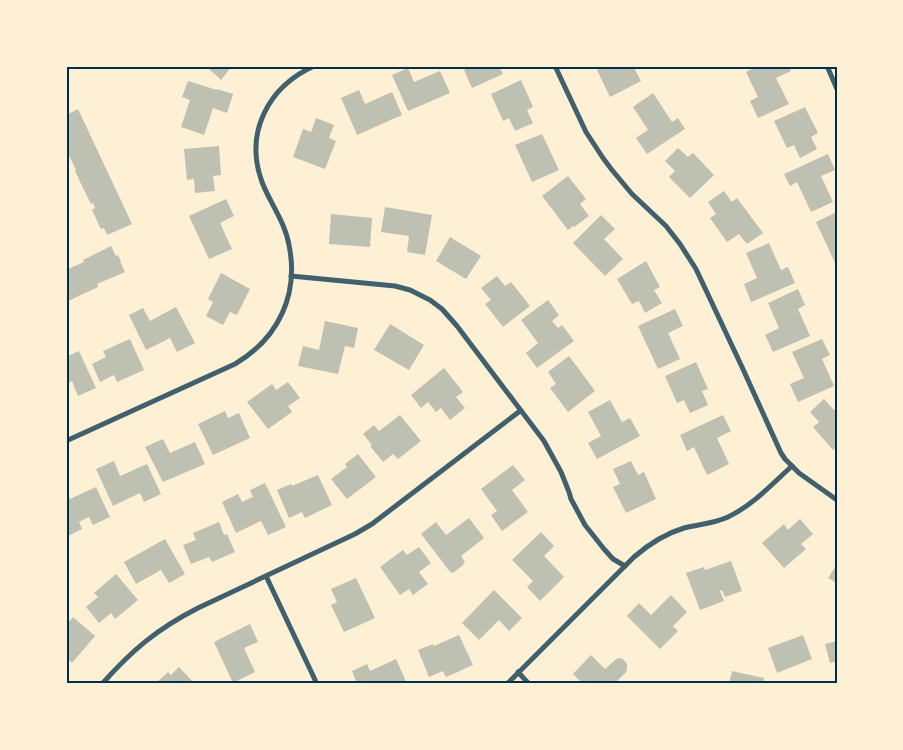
<svg xmlns="http://www.w3.org/2000/svg" width="903" height="750" font-family="Ubuntu,sans-serif">
	<style>
		.building { fill: #bec0b2 }
		.lines { fill: none; stroke-linecap: round; stroke-linejoin: round }
		.minor { stroke: #3f606c; stroke-width: 5 }
		.neatline { fill: none; stroke: #003049; stroke-width: 2 }
	</style>
	<rect width="100%" height="100%" fill="#fdf0d5"/>
	<g class="building">
		<polygon points="206,66 232,66 221,80"/>
		<polygon points="472,66 499,66 503,74 472,88 464,70"/>
		<polygon points="604,66 633,66 641,81 610,97 597,70"/>
		<polygon points="758,66 788,66 791,71 776,78 789,104 758,118 750,101 758,97 746,72"/>
		<polygon points="408,68 414,82 440,71 450,93 408,111 392,75"/>
		<polygon points="521,80 533,107 527,110 533,123 515,131 509,118 503,121 491,94"/>
		<polygon points="188,81 217,90 217,89 233,94 227,113 213,108 204,135 181,127 190,100 182,97"/>
		<polygon points="359,90 365,104 392,92 402,115 357,135 341,98"/>
		<polygon points="653,93 672,122 678,118 685,129 647,154 636,138 648,130 633,107"/>
		<polygon points="805,107 818,133 811,137 817,149 800,158 794,145 787,148 774,121"/>
		<polygon points="78,109 132,224 107,235 104,228 101,229 92,210 95,208 93,203 91,204 83,188 75,171 76,170 66,149 66,115"/>
		<polygon points="316,118 334,125 329,138 336,141 325,169 293,157 303,129 311,132"/>
		<polygon points="542,134 559,170 532,182 515,145"/>
		<polygon points="219,146 221,175 213,176 215,191 195,193 194,179 187,180 184,149"/>
		<polygon points="678,148 688,157 693,153 714,175 690,198 669,177 675,171 665,161"/>
		<polygon points="828,154 835,170 821,176 833,202 811,212 797,182 790,186 784,174"/>
		<polygon points="568,176 586,199 580,204 589,216 574,227 573,226 568,230 542,196"/>
		<polygon points="724,191 732,202 737,198 763,233 747,244 739,234 727,242 710,218 716,214 708,202"/>
		<polygon points="226,199 234,216 220,223 232,249 209,259 189,216"/>
		<polygon points="385,207 432,215 425,255 407,252 409,236 381,232"/>
		<polygon points="837,212 837,267 816,222"/>
		<polygon points="331,214 372,218 370,247 329,244"/>
		<polygon points="601,215 615,229 604,239 623,259 605,276 573,243"/>
		<polygon points="450,237 481,256 466,279 436,261"/>
		<polygon points="769,243 781,270 788,267 795,283 751,302 744,284 757,278 746,253"/>
		<polygon points="111,246 116,256 118,255 121,261 120,261 125,272 97,284 98,287 66,302 66,270 84,262 83,260"/>
		<polygon points="646,261 660,287 654,290 662,303 645,313 639,301 632,304 617,279"/>
		<polygon points="221,273 250,289 237,315 230,312 223,325 206,316 213,302 208,299"/>
		<polygon points="497,276 505,286 511,282 530,306 503,327 485,304 491,300 481,288"/>
		<polygon points="798,289 805,305 798,309 810,336 773,352 765,335 779,328 768,303"/>
		<polygon points="548,300 559,315 552,321 558,328 562,325 574,341 537,368 526,353 538,343 521,320"/>
		<polygon points="176,307 195,343 177,352 170,338 146,350 129,315 143,308 150,321"/>
		<polygon points="675,309 683,326 668,333 680,359 658,369 638,326"/>
		<polygon points="325,321 358,328 354,348 345,346 338,374 298,366 303,346 319,350"/>
		<polygon points="390,324 424,345 409,370 374,350"/>
		<polygon points="130,339 144,370 117,382 114,375 100,382 92,364 106,357 103,351"/>
		<polygon points="822,339 830,355 822,359 834,386 798,402 790,384 804,378 792,352"/>
		<polygon points="79,351 96,388 78,396 72,381 66,384 66,357"/>
		<polygon points="569,356 595,391 568,412 550,388 556,384 548,372"/>
		<polygon points="696,362 708,389 702,391 708,405 690,413 684,400 677,403 665,376"/>
		<polygon points="444,368 463,392 456,397 465,408 450,420 441,408 436,412 428,402 421,408 411,395"/>
		<polygon points="288,382 300,398 288,406 292,412 268,429 247,402 272,384 276,390"/>
		<polygon points="824,399 834,410 837,407 837,446 833,450 813,427 819,422 810,412"/>
		<polygon points="610,400 622,422 630,418 640,436 597,459 588,443 601,436 588,412"/>
		<polygon points="225,411 228,418 239,413 250,438 213,455 198,424"/>
		<polygon points="400,415 421,441 398,459 393,454 383,462 370,446 372,445 363,434 374,425 379,431"/>
		<polygon points="723,415 731,431 717,438 729,464 707,475 694,447 687,451 680,435"/>
		<polygon points="163,439 170,453 195,442 205,464 163,482 145,447"/>
		<polygon points="358,454 376,477 347,499 331,479 347,467 345,464"/>
		<polygon points="114,461 120,476 147,464 161,494 144,502 140,493 113,506 96,469"/>
		<polygon points="631,461 638,475 644,472 656,499 626,513 613,487 620,484 613,469"/>
		<polygon points="513,465 525,480 512,490 528,512 502,531 491,515 497,511 481,489"/>
		<polygon points="318,475 332,505 305,518 302,512 289,518 277,490 291,484 292,486"/>
		<polygon points="265,483 286,527 268,535 261,521 236,533 222,502 238,494 242,502 253,497 250,490"/>
		<polygon points="96,487 110,517 93,525 89,517 79,522 82,529 66,537 66,492 70,499"/>
		<polygon points="469,518 484,538 461,556 465,562 463,563 464,564 453,573 452,572 451,573 421,534 436,522 446,535"/>
		<polygon points="800,519 813,534 801,544 806,549 784,568 762,543 784,524 788,530"/>
		<polygon points="219,522 224,535 227,534 235,552 212,562 209,557 191,564 183,545 196,540 193,533"/>
		<polygon points="541,532 554,546 544,556 564,577 540,601 527,587 533,581 512,560"/>
		<polygon points="165,539 185,574 169,583 161,570 136,584 124,562"/>
		<polygon points="419,547 431,563 419,572 428,584 413,595 409,589 400,595 380,567 403,550 407,555"/>
		<polygon points="731,561 742,591 725,597 722,590 720,591 724,601 700,610 686,573 704,567 705,570"/>
		<polygon points="837,564 837,583 828,578"/>
		<polygon points="116,574 138,600 115,619 111,613 99,623 86,607 98,597 94,593"/>
		<polygon points="356,578 375,618 344,632 331,605 337,602 331,589"/>
		<polygon points="494,590 522,618 509,631 499,620 479,640 462,623"/>
		<polygon points="671,595 687,612 673,626 678,631 660,649 627,616 639,603 651,615"/>
		<polygon points="73,617 95,636 72,663 66,658 66,625"/>
		<polygon points="250,624 258,642 244,648 255,672 233,683 214,642"/>
		<polygon points="459,635 473,665 446,677 443,671 429,677 418,650 433,644 434,646"/>
		<polygon points="803,635 812,659 777,673 768,648"/>
		<polygon points="837,641 837,661 830,663 825,644"/>
		<polygon points="591,655 605,669 614,661 618,658 623,659 627,664 627,669 626,672 614,684 583,684 573,674"/>
		<polygon points="396,659 407,684 357,684 352,671 367,664 370,671"/>
		<polygon points="179,667 195,684 155,684 168,672 171,675"/>
		<polygon points="732,671 764,678 763,684 729,684"/>
	</g>
	<g class="lines">
		<g class="minor">
			<polyline points="555,66 586,132 603,158 612,170 632,194 666,226 680,244 696,269 742,367 781,453 785,459 799,473 837,500"/>
			<polyline points="827,66 837,89"/>
			<polyline points="291,276 395,286 410,290 430,300 442,309 457,326 544,441 561,472 569,492 571,499 585,525 604,549 613,559 625,566"/>
			<path d="M66,441L235,364C279,338 299,294 289,245C285,222 270,203 262,182C244,133 268,87 314,66"/>
			<polyline points="266,576 317,684"/>
			<polyline points="518,672 529,684"/>
			<path d="M102,684C132,650 157,629 198,608L355,534L372,524L520,411"/>
			<path d="M507,684L634,557C649,544 664,534 684,528C699,524 713,524 728,517C753,505 772,484 792,466"/>
		</g>
	</g>
	<rect width="903" height="750" fill="none" stroke="#fdf0d5" stroke-width="135"/>
	<rect x="68" y="68" width="768" height="614" class="neatline"/>
</svg>
